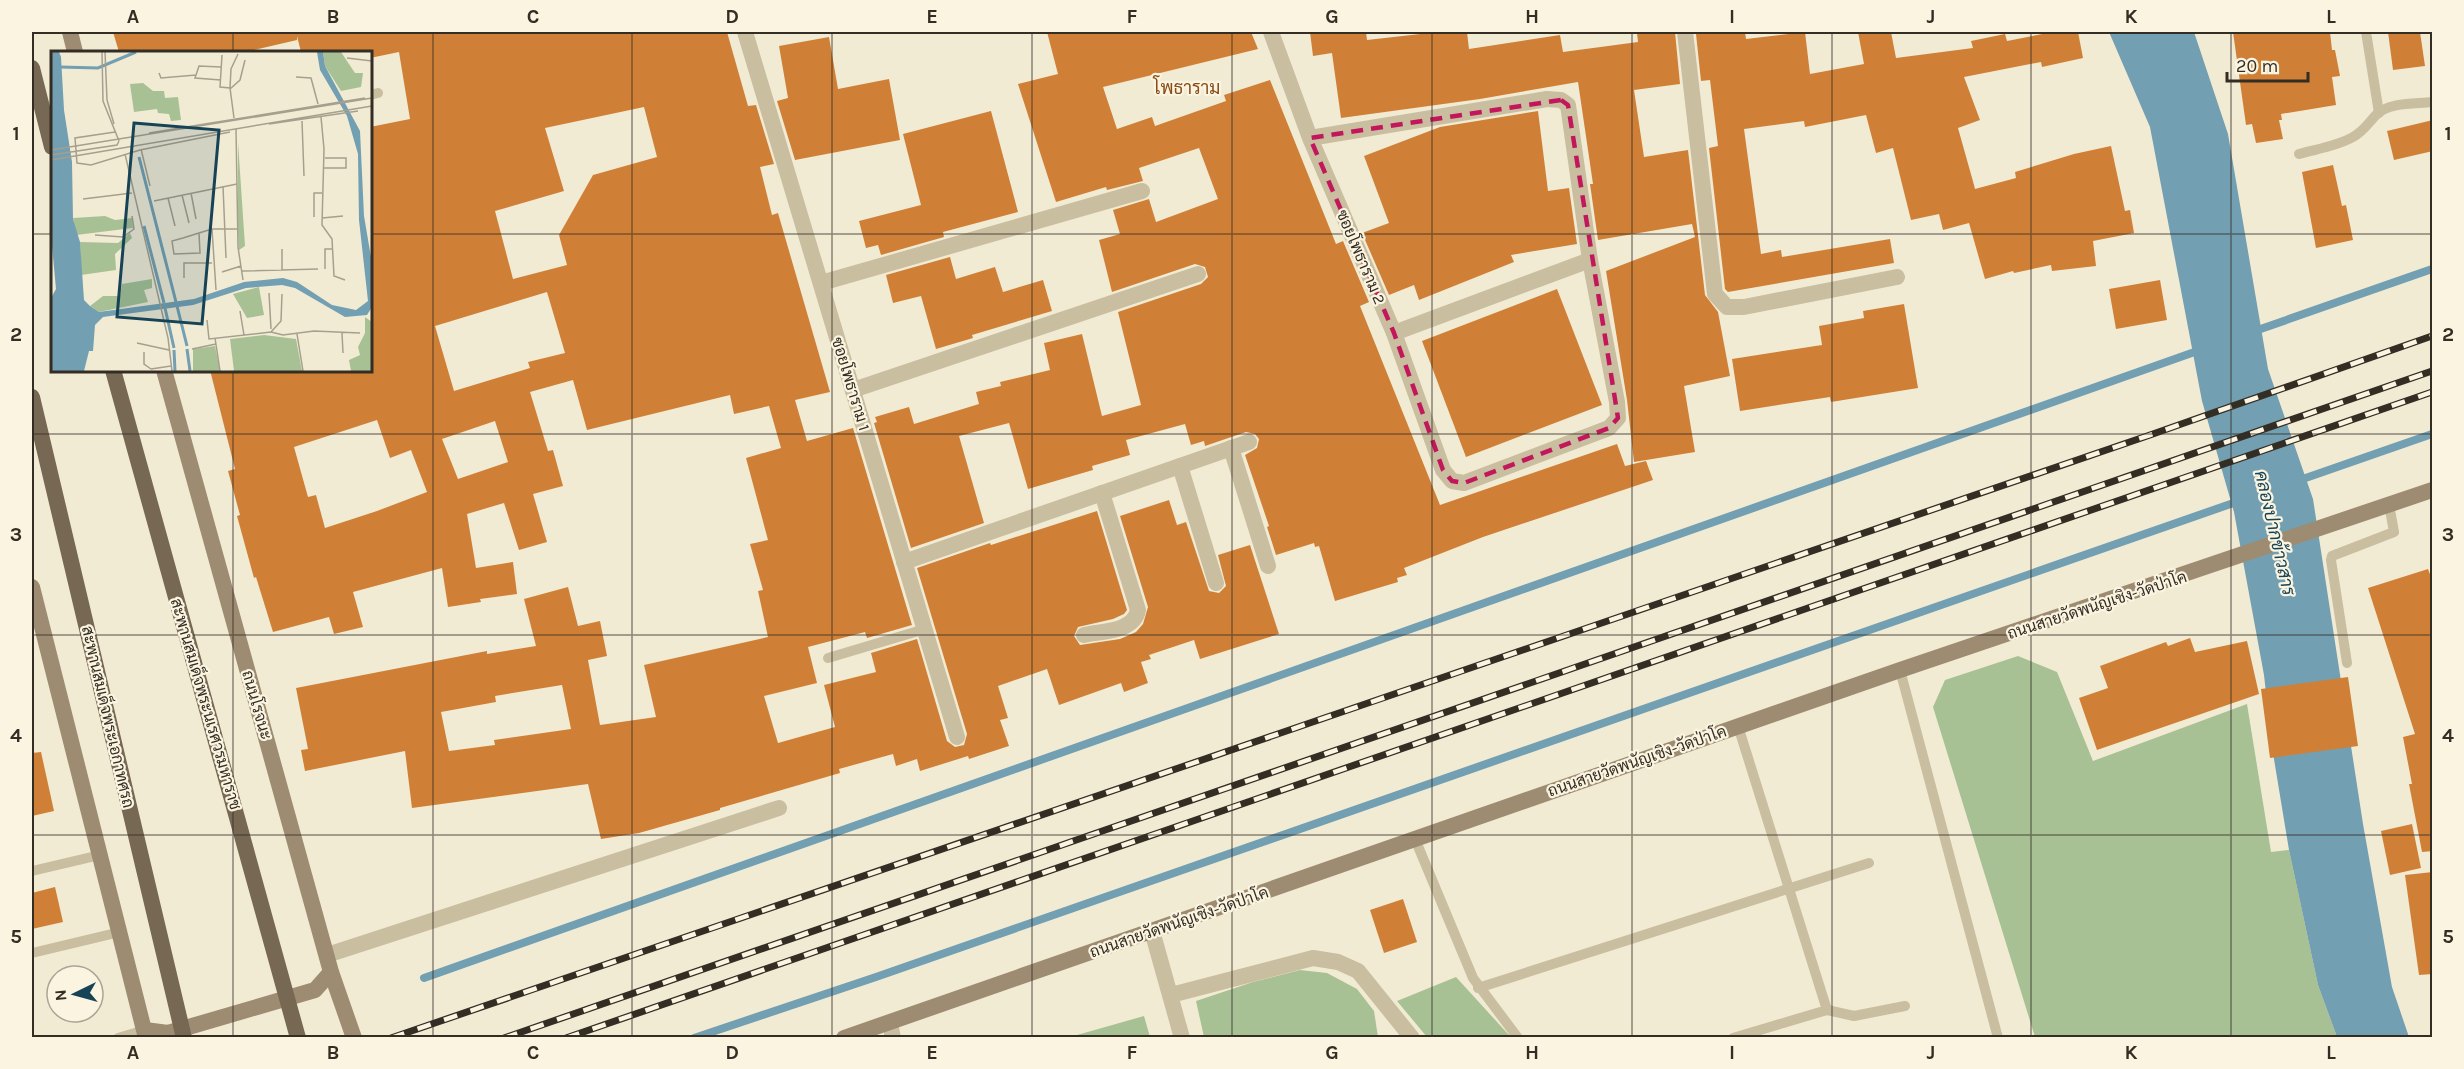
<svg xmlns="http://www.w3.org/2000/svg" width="2464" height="1069" font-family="Karla,Sarabun,sans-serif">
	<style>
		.green { fill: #a7c194 }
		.water { fill: #729fb1 }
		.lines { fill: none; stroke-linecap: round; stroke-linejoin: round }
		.stream { stroke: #729fb1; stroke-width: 8 }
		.building { fill: #cf8036; fill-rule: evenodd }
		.service { stroke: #cabea0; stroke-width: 10 }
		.minor { stroke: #cabea0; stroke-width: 16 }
		.secondary { stroke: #9e8c72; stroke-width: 16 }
		.primary { stroke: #776853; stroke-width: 16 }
		.rail-casing { stroke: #342d24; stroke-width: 7 }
		.rail { stroke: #faf4e0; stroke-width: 4.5; stroke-dasharray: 14; stroke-linecap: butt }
		.primary-bridge { stroke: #776853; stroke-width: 16 }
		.marked { fill: none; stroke: #c2185b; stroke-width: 4.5; stroke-dasharray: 12 8; stroke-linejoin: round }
		.grid { fill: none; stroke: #342d24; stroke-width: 1.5; stroke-opacity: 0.55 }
		.labels { text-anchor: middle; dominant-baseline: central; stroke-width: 4.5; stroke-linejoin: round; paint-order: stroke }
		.street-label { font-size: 16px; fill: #342d24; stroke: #faf4e0 }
		.neighbourhood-label { font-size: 18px; fill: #884d18; stroke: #faf4e0 }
		.water-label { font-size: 18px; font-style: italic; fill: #174357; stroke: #faf4e0 }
		.inset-river { fill: none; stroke: #729fb1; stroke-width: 3 }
		.inset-road { fill: none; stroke: #a69f8e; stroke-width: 1.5 }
		.view { fill: #174357; fill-opacity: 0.15; stroke: #174357; stroke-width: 3 }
		.inset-edge { fill: none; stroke: #342d24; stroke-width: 3 }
		.neatline { fill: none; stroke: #342d24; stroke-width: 2 }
		.grid-label { font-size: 20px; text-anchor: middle; font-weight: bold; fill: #342d24 }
	</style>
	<rect width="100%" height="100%" fill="#f2ebd4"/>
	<g class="green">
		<polygon points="2018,656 2057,672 2093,761 2247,704 2271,852 2289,850 2318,985 2337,1037 2035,1037 1933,707 1945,680"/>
		<polygon points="1300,970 1327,973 1357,989 1374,1011 1378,1037 1204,1037 1196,1001 1253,982"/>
		<polygon points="1456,977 1508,1034 1513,1037 1427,1037 1397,1001"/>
		<polygon points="1144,1016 1150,1037 1070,1037"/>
	</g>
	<polygon class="water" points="2109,32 2194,32 2228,134 2268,369 2313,499 2363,824 2392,987 2409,1037 2337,1037 2318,985 2289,850 2272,747 2264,675 2234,512 2202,401 2150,127"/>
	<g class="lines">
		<g class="stream">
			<polyline points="2252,332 2432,269"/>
			<polyline points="2297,481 2432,434"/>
			<polyline points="424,978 2203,349"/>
			<polyline points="694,1038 876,977 2242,500"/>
		</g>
	</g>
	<g class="building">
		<path d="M113,32H727L748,106L756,105L774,164L760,167L772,215L778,213L830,392L795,400L807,441L853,428L912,625L867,638L865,632L808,647L817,683L764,696L778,743L835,727L824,685L876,672L871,653L917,639L947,741L955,747L964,745L967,734L917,568L990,543L991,545L1097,511L1127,610L1124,614L1113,619L1078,627L1074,636L1080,645L1120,639L1136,632L1143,624L1148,607L1120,516L1169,500L1177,525L1186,522L1209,591L1219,593L1226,586L1218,555L1250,545L1279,634L1200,659L1194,640L1149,655L1151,659L1141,662L1148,683L1124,692L1121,683L1059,705L1047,669L998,686L1008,718L1000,720L1009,746L969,759L968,756L920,771L917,759L896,766L893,754L839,769L840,773L720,808V810L639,833L601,839L588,784L412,808L405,751L305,771L301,750L308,749L296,688L487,651V654L536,646L524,599L568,587L578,626L600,621L607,656L588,660L600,725L656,717L644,665L768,637L758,591L763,590L750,544L768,540L746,458L781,448L769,406L734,414L730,395L587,430L573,380L530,392L548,451L553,450L563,486L533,494L547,542L519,550L504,503L467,514L476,568L513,562L517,594L480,599L481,602L448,607L442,568L353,592L363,627L334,634L329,617L273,632L256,577L254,578L237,516L240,515L228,471L235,469L210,370H370V127L410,119L399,52L370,58V52H301L297,36V40L245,52H119ZM644,107L657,157L593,175L559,235L567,265L513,279L495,211L564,191L545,128ZM547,292L565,353L528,362L530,368L454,391L435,326ZM377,420L390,458L411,450L427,492L377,511L325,528L316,495L308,497L294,447ZM495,421L508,462L458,479L442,439ZM562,685L571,729L494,740L495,745L449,751L441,712L496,702L495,696Z"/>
		<polygon points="1047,32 1251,32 1258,49 1103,87 1117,129 1152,117 1155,126 1226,101 1224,95 1270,80 1336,244 1343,241 1369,302 1360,306 1440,505 1617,444 1625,466 1646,461 1653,480 1483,537 1404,568 1407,575 1397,578 1398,582 1335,601 1319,546 1315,547 1314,543 1276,555 1267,527 1269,526 1245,455 1257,448 1259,439 1255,434 1246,432 1205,446 1204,441 1191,445 1185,424 1126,440 1130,455 1092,466 1093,470 1028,489 1009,423 959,436 984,523 911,548 874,423 877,422 875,417 909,407 914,424 979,404 976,392 1001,386 1000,382 1050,370 1044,343 1082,334 1102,416 1141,405 1118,312 1201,284 1208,277 1205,267 1195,264 1112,292 1099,240 1120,234 1113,210 1149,199 1156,222 1218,199 1199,148 1139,168 1143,181 1107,190 1106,187 1056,202 1018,84 1058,74"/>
		<polygon points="1310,32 1366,32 1367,40 1438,32 1467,32 1469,49 1560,35 1563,52 1638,42 1637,33 1675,32 1680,84 1634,90 1644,157 1688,150 1705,295 1718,312 1730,376 1684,386 1695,452 1634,462 1627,400 1606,271 1695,237 1692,224 1598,240 1590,184 1593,184 1578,82 1480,99 1341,118 1332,53 1313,56"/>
		<polygon points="1715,32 1745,32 1746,39 1805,32 1810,74 1864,64 1858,32 1891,32 1896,58 1973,48 1971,41 2005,34 2007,41 2053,32 2078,32 2083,58 2042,67 2041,62 1964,77 1980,120 1958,128 1974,185 1975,189 2016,178 2015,172 2074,154 2111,146 2125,211 2130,210 2134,233 2093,241 2096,266 2052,271 2051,265 2014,273 2013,271 1985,279 1969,223 1943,230 1939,214 1911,220 1893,148 1876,153 1866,115 1805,127 1804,121 1744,129 1761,254 1781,250 1782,257 1890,239 1894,263 1728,292 1725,289 1709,148 1718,146 1710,80 1701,81 1696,34"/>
		<polygon points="2233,32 2330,32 2332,50 2335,50 2340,76 2332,77 2336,105 2281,114 2282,120 2279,120 2283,139 2256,143 2252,124 2246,125"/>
		<polygon points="2388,32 2420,32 2425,66 2393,70"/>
		<polygon points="829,37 838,89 889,79 900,140 795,160 777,101 788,98 779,46"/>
		<polygon points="991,111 1018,212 943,232 944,237 881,255 878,245 866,248 859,221 921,205 903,134"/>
		<polygon points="1538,111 1548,191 1569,188 1577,244 1511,255 1514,262 1419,300 1414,285 1389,295 1362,233 1389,223 1364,156 1440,127"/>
		<polygon points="2433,120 2433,151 2394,160 2387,131"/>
		<polygon points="2333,165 2342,206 2346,205 2353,240 2316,248 2302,172"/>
		<polygon points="950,257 956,279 995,267 1003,292 1043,280 1052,311 972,335 973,338 936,349 921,296 893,303 886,275"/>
		<polygon points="2160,280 2167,320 2116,329 2109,289"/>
		<polygon points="1557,289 1602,405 1466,457 1422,341"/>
		<polygon points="1904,304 1918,388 1831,402 1830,397 1740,411 1732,359 1822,345 1819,326 1864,318 1863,311"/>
		<polygon points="2428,569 2433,582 2433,851 2422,852 2409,784 2412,784 2403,737 2415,734 2368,588"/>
		<polygon points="2190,638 2195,652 2247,641 2259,694 2097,750 2079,698 2108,688 2100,666 2166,642 2168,646"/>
		<polygon points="2348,677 2358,746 2270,758 2261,689"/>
		<polygon points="41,752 54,811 32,816 32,753"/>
		<polygon points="2412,824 2421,868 2390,875 2381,831"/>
		<polygon points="2433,872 2433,974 2419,975 2405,875"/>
		<polygon points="55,887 63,922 32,929 32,893"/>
		<polygon points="1403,899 1417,942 1384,953 1370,910"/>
	</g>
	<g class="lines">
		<g class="service">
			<polyline points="2366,32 2379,113"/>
			<polyline points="370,95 378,93"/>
			<path d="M2299,154C2317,149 2337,146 2353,137C2364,131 2369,122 2377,114C2390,102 2416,104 2432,102"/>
			<polyline points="828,658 925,629"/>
			<polyline points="2347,663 2331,560 2332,556 2394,532 2389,504"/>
			<polyline points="1900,670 1998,1038"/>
			<polyline points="1415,839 1473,978 1518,1038"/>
			<polyline points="32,871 100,855"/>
			<polyline points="32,953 120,932"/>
			<polyline points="1478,988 1869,863"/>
			<polyline points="1827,1010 1854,1016 1905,1006"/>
			<polyline points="118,1038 145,1030"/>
			<polyline points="1733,1038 1827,1010 1738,726"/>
		</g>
		<g class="minor">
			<polyline points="745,32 957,737"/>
			<polyline points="1271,32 1310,138 1394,333 1443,470 1452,481 1464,483 1609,428 1618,418 1617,402 1590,260 1568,105 1561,100 1547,99 1310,138"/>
			<polyline points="1685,32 1715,294 1727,307 1744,307 1897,277"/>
			<polyline points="821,283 1142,191"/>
			<polyline points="1394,333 1590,260"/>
			<polyline points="853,390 1198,274"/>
			<polyline points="1231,448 1268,566"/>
			<polyline points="1180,466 1216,583"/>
			<polyline points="904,562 1249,442"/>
			<path d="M1084,635C1102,631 1134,632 1138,610L1102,493"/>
			<polyline points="1152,931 1182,1038"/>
			<polyline points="327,955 779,808"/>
			<polyline points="1171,995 1313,958 1338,962 1358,971 1412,1038"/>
			<polyline points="890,1023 893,1038"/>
		</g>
		<g class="secondary">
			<polyline points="70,32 75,52"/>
			<polyline points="164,370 331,972 354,1038"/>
			<polyline points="32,587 146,1038"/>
			<polyline points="145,1030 168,1033 315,990 331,972"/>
			<polyline points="844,1038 1900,670 2432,490"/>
		</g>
		<polyline class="primary" points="32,68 52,147"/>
		<g class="rail-casing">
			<g id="rail">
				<polyline points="391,1038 2150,435 2432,336"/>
				<polyline points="504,1038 2432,371"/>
				<polyline points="566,1038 2432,392"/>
			</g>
		</g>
		<use href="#rail" class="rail"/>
		<g class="primary-bridge">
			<polyline points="113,370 298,1038"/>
			<polyline points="32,397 184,1038"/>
		</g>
	</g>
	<path class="marked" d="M1561,100L1568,105L1618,418L1609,428L1464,483L1452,481L1443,470L1394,333L1310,138Z"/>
	<path class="grid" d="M233,32V52M433,32V1038M632,32V1038M832,32V1038M1032,32V1038M1232,32V1038M1432,32V1038M1632,32V1038M1832,32V1038M2031,32V1038M2231,32V1038M32,234H52M370,234H2432M233,370V1038M32,434H2432M32,635H2432M32,835H2432"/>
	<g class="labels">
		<g class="street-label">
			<text transform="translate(1361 257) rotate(67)">ซอยโพธาราม 2</text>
			<text transform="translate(851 384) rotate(73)">ซอยโพธาราม 1</text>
			<text transform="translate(2097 605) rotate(-18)">ถนนสายวัดพนัญเชิง-วัดป่าโค</text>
			<text transform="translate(206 704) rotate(74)">สะพานสมเด็จพระนเรศวรมหาราช</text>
			<text transform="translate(257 705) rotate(74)">ถนนโรจนะ</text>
			<text transform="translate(108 717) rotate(77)">สะพานสมเด็จพระเอกาทศรถ</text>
			<text transform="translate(1637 761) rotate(-19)">ถนนสายวัดพนัญเชิง-วัดป่าโค</text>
			<text transform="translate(1179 922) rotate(-19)">ถนนสายวัดพนัญเชิง-วัดป่าโค</text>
		</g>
		<g class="neighbourhood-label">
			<text x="1187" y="88">โพธาราม</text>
		</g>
		<g class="water-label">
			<text transform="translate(2275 533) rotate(77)">คลองปากข้าวสาร</text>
		</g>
	</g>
	<g transform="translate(51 51)">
		<rect width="321" height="321" fill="#f2ebd4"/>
		<path d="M272,1H290L304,22H312L310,36L290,40L274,15ZM92,32L102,40H113L114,47L127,46L130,69L120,70L118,63L107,62L106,58L83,61L79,33ZM187,91L194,195L188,199L187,177ZM54,165L64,169L81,167L82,177L25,184L22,167ZM79,182L81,187L64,203L65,219L30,224L29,191L67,192ZM101,228V237L93,239L97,251L48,261L39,255L52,245H69L71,233ZM208,236L213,264L196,267L182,243ZM314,266L321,271V320H300L298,309L309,304L307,296L314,282ZM213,284L245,288L251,320H183L179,288ZM164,295L169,320H142V298Z" fill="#a7c194"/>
		<path d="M0,1H8L10,6L13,59L21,111L22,168L29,191L33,249L39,255L48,261L143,248L193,231L232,227L246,231L281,254L305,259L317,250L308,169L307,103L296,65L269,19L266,1H272L274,15L309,80L313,165L321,212V256L316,264L294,266L244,237L231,234L195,237L142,254L52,266L44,274L42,300H38L33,320H0V247L5,238L0,184Z" fill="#729fb1"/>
		<path class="inset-river" d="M9,16L47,17L85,1M88,106L125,251M93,175L113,252M126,255L136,295M114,257L123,297M136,298L139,320M123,299L124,320"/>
		<path class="inset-road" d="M51,1L52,50L68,90M54,1L56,49L63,73M171,4L169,36L179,37L183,67M296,7L321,10M108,22L110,27L145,24M245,26L260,27L267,53M170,29L144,27L148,15L170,16M179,37L180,18L187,3M179,38L189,29L194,9M270,66L273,98L271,174L281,188L283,225L294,229M251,70L253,125M218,73L307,60M185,78L187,196L192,229M64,81L24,87L26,112L40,114L89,99L179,81M98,82L314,47M90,98L99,135M0,99L321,47M74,103L117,287L121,320M0,104L66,94L68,90M0,109L321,55M273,117H295V107H274M172,135L175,207M140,142L145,168M131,144L138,172M117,147L124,175M32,148L81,142M103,150L186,133M263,166V142H271M271,167L292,165M161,178L165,239M148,182L149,202L123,203L121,190L132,187L148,182L161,178H186M44,184L72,186L83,178L81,165M274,218V198H281M231,219V198M191,220L267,218M171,221L190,215M133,227V212H161M218,242L220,278M189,260L193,284M156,269L158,288L220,281L232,284L263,280L309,282M220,281L230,270L231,243M291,282L292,302M246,283L252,320M164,287L169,320M86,292L118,299M141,298L165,293M93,301V313L100,318M100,318L120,315"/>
		<path class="view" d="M83,72L168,79L151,273L66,266Z"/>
		<rect width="321" height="321" class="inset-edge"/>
	</g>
	<rect width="2464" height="1069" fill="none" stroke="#faf4e0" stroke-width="66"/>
	<g transform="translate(75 994) rotate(265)"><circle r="28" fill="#faf4e0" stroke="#aba495" stroke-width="1.5"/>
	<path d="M0-4.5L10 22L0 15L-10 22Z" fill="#174357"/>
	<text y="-9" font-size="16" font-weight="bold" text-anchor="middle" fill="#342d24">N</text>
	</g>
	<path d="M2227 72v9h81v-9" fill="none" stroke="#342d24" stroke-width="3"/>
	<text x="2236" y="72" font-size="18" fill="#342d24" stroke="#faf4e0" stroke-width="4.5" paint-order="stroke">20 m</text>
	<rect x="33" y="33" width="2398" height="1003" class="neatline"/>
	<g class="grid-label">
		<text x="133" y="23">A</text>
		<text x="333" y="23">B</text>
		<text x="533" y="23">C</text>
		<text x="732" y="23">D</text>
		<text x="932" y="23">E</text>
		<text x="1132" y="23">F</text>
		<text x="1332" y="23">G</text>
		<text x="1532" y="23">H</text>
		<text x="1732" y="23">I</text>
		<text x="1931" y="23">J</text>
		<text x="2131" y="23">K</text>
		<text x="2331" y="23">L</text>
		<text x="16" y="140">1</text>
		<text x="2448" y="140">1</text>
		<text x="16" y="341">2</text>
		<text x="2448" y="341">2</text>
		<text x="16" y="541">3</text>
		<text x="2448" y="541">3</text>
		<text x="16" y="742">4</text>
		<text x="2448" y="742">4</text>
		<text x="16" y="943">5</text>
		<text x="2448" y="943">5</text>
		<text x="133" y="1059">A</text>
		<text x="333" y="1059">B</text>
		<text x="533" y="1059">C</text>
		<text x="732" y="1059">D</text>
		<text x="932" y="1059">E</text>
		<text x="1132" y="1059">F</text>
		<text x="1332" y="1059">G</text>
		<text x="1532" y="1059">H</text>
		<text x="1732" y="1059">I</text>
		<text x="1931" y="1059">J</text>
		<text x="2131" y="1059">K</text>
		<text x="2331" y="1059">L</text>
	</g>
</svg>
